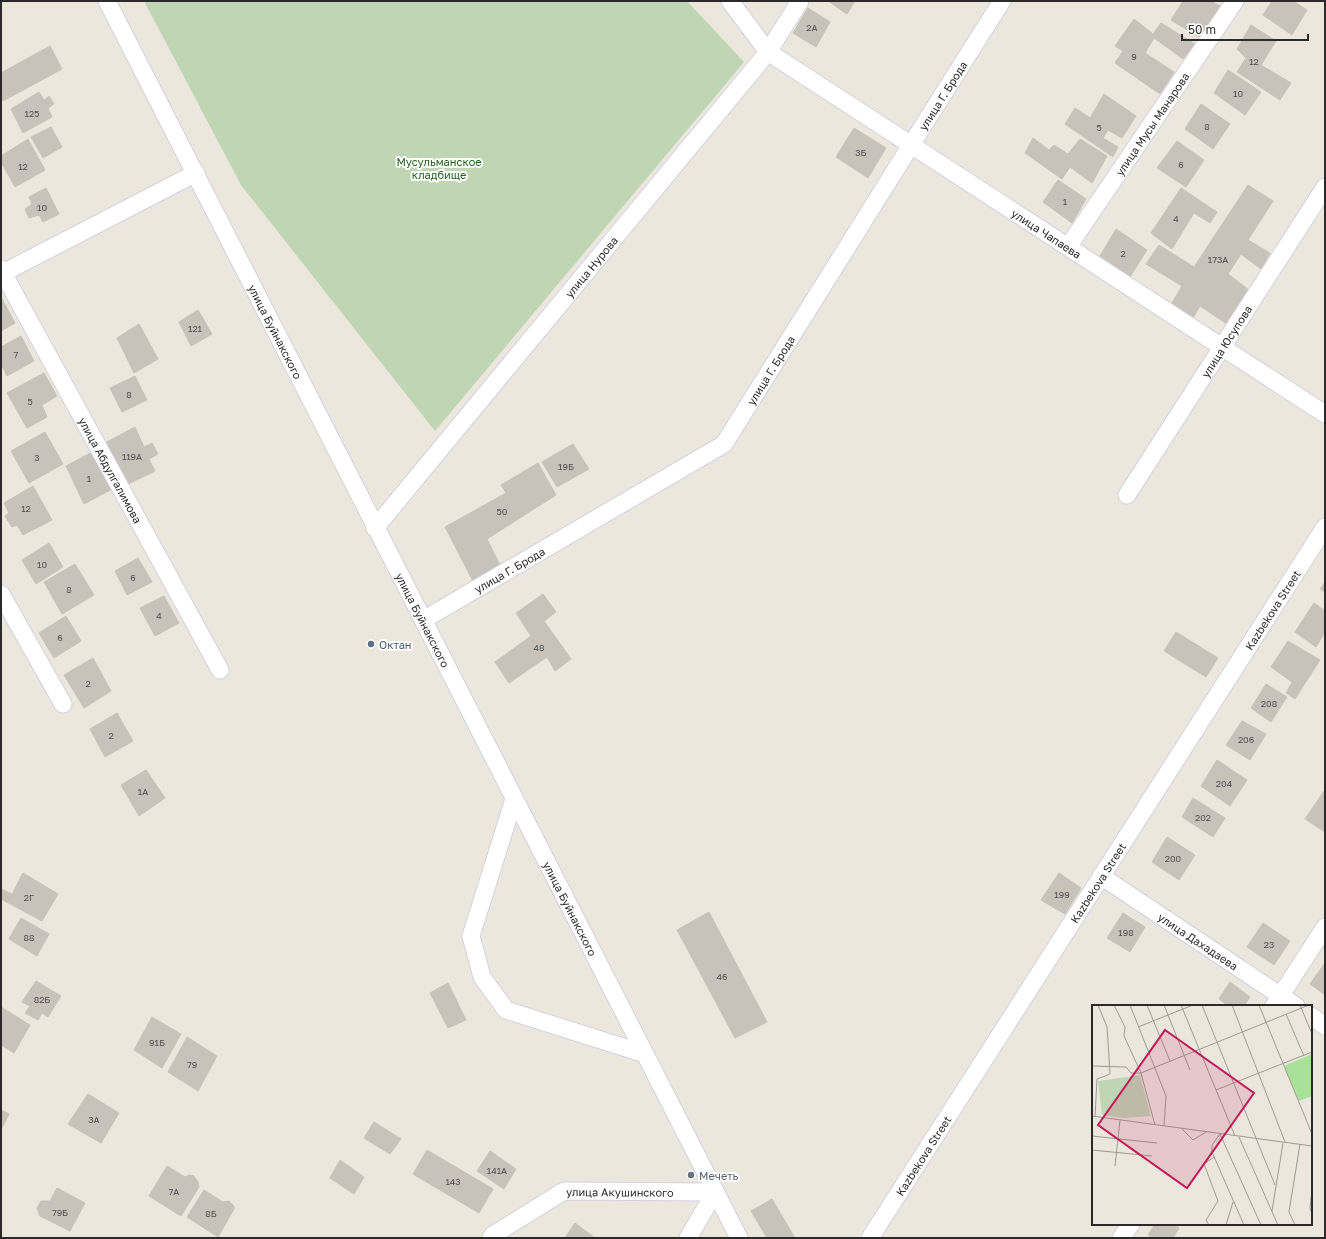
<svg xmlns="http://www.w3.org/2000/svg" width="1326" height="1239" font-family="'Golos Text',sans-serif">
	<style>
		.cemetery { fill: #bfd5b4 }
		.building { fill: #c7c3bb; stroke: #c7c3b6 }
		.lines { fill: none; stroke-linecap: round; stroke-linejoin: round }
		.street-casing { stroke: #d1d2e2; stroke-width: 19 }
		.street { stroke: #fff; stroke-width: 17 }
		.service-dot { fill: #5c6f8a; stroke: #fff; stroke-width: 1.5 }
		.worship-dot { fill: #6b7280; stroke: #fff; stroke-width: 1.5 }
		.labels { text-anchor: middle; dominant-baseline: central; stroke-width: 4; stroke-linejoin: round; paint-order: stroke }
		.number-label { font-size: 9px; fill: #51504e }
		.street-label { font-size: 11px; fill: #2a2a2a; stroke: #fff }
		.park-label { font-size: 11px; fill: #21641c; stroke: #fff }
		.service-label { font-size: 11px; fill: #4e5e75; stroke: #fff; text-anchor: start }
		.worship-label { font-size: 11px; fill: #5b616d; stroke: #fff; text-anchor: start }
		.inset-road { fill: none; stroke: #9e9b95; stroke-width: 1 }
		.view { fill: #c2185b; fill-opacity: 0.15; stroke: #c2185b; stroke-width: 2 }
		.inset-edge { fill: none; stroke: #2a2a2a; stroke-width: 2 }
	</style>
	<rect width="100%" height="100%" fill="#ebe7dc"/>
	<polygon class="cemetery" points="144,1 687,1 744,62 435,431 241,185"/>
	<g class="building">
		<polygon points="828,1 855,1 847,14"/>
		<polygon points="1183,1 1211,1 1220,6 1199,37 1171,20"/>
		<polygon points="1272,1 1293,1 1307,10 1292,35 1263,15"/>
		<polygon points="808,8 830,22 816,47 793,33"/>
		<polygon points="1134,19 1153,34 1161,23 1195,44 1183,59 1154,38 1145,53 1174,72 1160,94 1115,63 1123,51 1115,46"/>
		<polygon points="1251,25 1276,41 1261,65 1291,83 1280,100 1237,72 1246,58 1237,49"/>
		<polygon points="50,46 62,69 3,101 1,97 1,73"/>
		<polygon points="1228,70 1261,92 1245,115 1214,93"/>
		<polygon points="39,92 44,100 49,96 54,104 48,108 52,117 23,133 11,109"/>
		<polygon points="1104,94 1136,116 1122,138 1108,130 1103,138 1118,147 1113,157 1065,124 1075,108 1090,118"/>
		<polygon points="1201,104 1230,124 1213,149 1185,129"/>
		<polygon points="51,127 62,147 43,158 31,137"/>
		<polygon points="854,128 886,148 868,178 836,157"/>
		<polygon points="1033,138 1049,150 1054,145 1068,154 1080,139 1107,156 1092,183 1070,167 1062,179 1025,153"/>
		<polygon points="28,139 45,170 15,187 1,162 1,156"/>
		<polygon points="1177,141 1204,160 1186,187 1157,168"/>
		<polygon points="1058,180 1086,199 1072,223 1043,202"/>
		<polygon points="1248,185 1273,201 1248,240 1270,253 1261,269 1241,254 1228,274 1249,290 1227,324 1200,306 1193,318 1172,303 1182,286 1146,264 1159,245 1194,267"/>
		<polygon points="46,188 59,214 43,222 39,215 29,218 25,209 32,204 29,197"/>
		<polygon points="1181,188 1217,212 1210,223 1194,213 1172,249 1151,233"/>
		<polygon points="1116,229 1147,250 1130,277 1100,256"/>
		<polygon points="1,297 15,323 1,331"/>
		<polygon points="198,310 212,334 191,346 179,322"/>
		<polygon points="139,324 158,359 134,373 117,338"/>
		<polygon points="21,336 34,361 7,376 1,364 1,347"/>
		<polygon points="44,373 57,396 42,405 47,417 27,428 7,393"/>
		<polygon points="135,376 147,400 122,412 110,388"/>
		<polygon points="135,427 144,447 152,443 158,454 149,459 155,471 124,486 103,444"/>
		<polygon points="45,432 63,464 29,483 11,451"/>
		<polygon points="573,444 589,469 557,487 542,462"/>
		<polygon points="94,451 112,489 84,504 66,466"/>
		<polygon points="538,463 556,495 487,539 502,569 475,585 445,527 506,493 501,485"/>
		<polygon points="33,486 52,520 23,535 17,525 12,527 5,516 9,513 4,503"/>
		<polygon points="49,543 63,567 36,584 22,560"/>
		<polygon points="138,558 152,582 127,595 115,571"/>
		<polygon points="75,564 94,595 62,614 44,582"/>
		<polygon points="1325,582 1325,592 1320,589"/>
		<polygon points="543,594 556,612 544,621 571,659 555,671 547,657 509,683 495,662 531,636 516,613"/>
		<polygon points="164,596 179,623 155,636 140,608"/>
		<polygon points="1314,603 1325,611 1325,632 1316,647 1295,632"/>
		<polygon points="66,616 81,641 54,658 39,633"/>
		<polygon points="1176,632 1218,658 1206,677 1164,651"/>
		<polygon points="1288,641 1320,660 1295,699 1286,693 1292,682 1271,667"/>
		<polygon points="93,658 111,691 84,708 64,675"/>
		<polygon points="1266,684 1287,697 1271,722 1251,708"/>
		<polygon points="117,713 133,741 105,757 90,729"/>
		<polygon points="1242,721 1266,734 1250,760 1226,745"/>
		<polygon points="1217,760 1247,780 1230,806 1201,786"/>
		<polygon points="146,770 165,798 139,816 121,785"/>
		<polygon points="1324,791 1325,792 1325,832 1305,819"/>
		<polygon points="1193,798 1225,818 1213,837 1182,817"/>
		<polygon points="1167,837 1195,855 1179,880 1152,862"/>
		<polygon points="23,873 58,894 42,921 1,899 1,889 12,894"/>
		<polygon points="1059,873 1081,888 1065,914 1041,900"/>
		<polygon points="709,912 767,1022 735,1038 677,930"/>
		<polygon points="1123,913 1145,927 1130,952 1107,938"/>
		<polygon points="21,918 49,934 37,956 9,939"/>
		<polygon points="1263,923 1290,941 1274,965 1247,947"/>
		<polygon points="1325,963 1325,995 1310,984"/>
		<polygon points="36,981 61,996 48,1017 42,1013 38,1020 25,1013 30,1006 22,1002"/>
		<polygon points="1230,982 1250,997 1244,1006 1229,1006 1219,999"/>
		<polygon points="448,983 466,1020 448,1028 430,993"/>
		<polygon points="1,1007 30,1025 14,1053 1,1045"/>
		<polygon points="152,1017 181,1034 162,1068 134,1050"/>
		<polygon points="187,1037 217,1056 198,1091 168,1072"/>
		<polygon points="88,1094 119,1113 101,1143 68,1124"/>
		<polygon points="1,1110 9,1114 1,1130"/>
		<polygon points="374,1122 401,1139 390,1154 364,1138"/>
		<polygon points="427,1150 493,1189 479,1213 413,1174"/>
		<polygon points="490,1151 516,1169 504,1189 477,1171"/>
		<polygon points="340,1160 364,1177 354,1194 330,1178"/>
		<polygon points="167,1166 185,1177 189,1175 194,1176 198,1182 199,1187 181,1216 149,1196"/>
		<polygon points="57,1188 85,1203 70,1231 40,1216 37,1208 41,1201 50,1201"/>
		<polygon points="204,1190 223,1202 229,1201 234,1206 234,1209 218,1237 187,1217"/>
		<polygon points="772,1199 795,1238 767,1238 751,1211"/>
		<polygon points="575,1223 595,1238 565,1238"/>
		<polygon points="1155,1224 1173,1224 1179,1228 1173,1238 1153,1238 1148,1235"/>
	</g>
	<g class="lines">
		<g class="street-casing">
			<g id="street">
				<path id="s1" d="M107,1L739,1238"/>
				<path id="s2" d="M730,1L768,52L1325,414"/>
				<path id="s3" d="M1068,247L1235,1"/>
				<path id="s4" d="M1,269L220,670"/>
				<polyline points="1,274 196,173"/>
				<path id="s5" d="M1127,495L1325,187"/>
				<path id="s6" d="M375,528L768,52L800,1"/>
				<polyline points="1,594 63,704"/>
				<path id="s7" d="M423,620L724,444L911,145L1002,1"/>
				<polyline points="514,799 471,936 482,977 506,1010 645,1054"/>
				<path id="s8" d="M1101,876L1296,1006"/>
				<polyline points="1274,1006 1325,927"/>
				<polyline points="1311,1016 1325,1026"/>
				<path id="s9" d="M491,1238L493,1235L564,1191L715,1192"/>
				<polyline points="688,1238 715,1192"/>
				<path id="s10" d="M870,1238L1325,527"/>
				<polyline points="1121,1238 1131,1224"/>
			</g>
		</g>
		<use href="#street" class="street"/>
	</g>
	<circle class="service-dot" cx="371" cy="644" r="4"/>
	<circle class="worship-dot" cx="691" cy="1175" r="4"/>
	<g class="labels">
		<g class="number-label">
			<text x="812" y="27">2А</text>
			<text x="1134" y="56">9</text>
			<text x="1254" y="61">12</text>
			<text x="1238" y="93">10</text>
			<text x="32" y="113">125</text>
			<text x="1207" y="126">8</text>
			<text x="1099" y="127">5</text>
			<text x="861" y="152">3Б</text>
			<text x="1181" y="164">6</text>
			<text x="23" y="166">12</text>
			<text x="1065" y="201">1</text>
			<text x="42" y="207">10</text>
			<text x="1176" y="218">4</text>
			<text x="1123" y="253">2</text>
			<text x="1218" y="259">173А</text>
			<text x="195" y="328">121</text>
			<text x="16" y="354">7</text>
			<text x="129" y="394">8</text>
			<text x="30" y="401">5</text>
			<text x="132" y="456">119А</text>
			<text x="37" y="457">3</text>
			<text x="566" y="466">19Б</text>
			<text x="89" y="478">1</text>
			<text x="26" y="508">12</text>
			<text x="502" y="511">50</text>
			<text x="42" y="564">10</text>
			<text x="133" y="577">6</text>
			<text x="69" y="589">8</text>
			<text x="159" y="615">4</text>
			<text x="60" y="637">6</text>
			<text x="539" y="647">48</text>
			<text x="88" y="683">2</text>
			<text x="1269" y="703">208</text>
			<text x="111" y="735">2</text>
			<text x="1246" y="739">206</text>
			<text x="1224" y="783">204</text>
			<text x="143" y="791">1А</text>
			<text x="1203" y="817">202</text>
			<text x="1173" y="858">200</text>
			<text x="1062" y="894">199</text>
			<text x="29" y="897">2Г</text>
			<text x="1126" y="932">198</text>
			<text x="29" y="937">88</text>
			<text x="1269" y="944">23</text>
			<text x="722" y="976">46</text>
			<text x="42" y="999">82Б</text>
			<text x="157" y="1042">91Б</text>
			<text x="192" y="1064">79</text>
			<text x="94" y="1119">3А</text>
			<text x="497" y="1170">141А</text>
			<text x="453" y="1181">143</text>
			<text x="174" y="1191">7А</text>
			<text x="60" y="1212">79Б</text>
			<text x="211" y="1213">8Б</text>
		</g>
		<g class="street-label">
			<text stroke="none"><textPath href="#s7" startOffset="760">улица Г. Брода</textPath></text>
			<text stroke="none"><textPath href="#s3" startOffset="149">улица Мусы Манарова</textPath></text>
			<text stroke="none"><textPath href="#s2" startOffset="396">улица Чапаева</textPath></text>
			<text stroke="none"><textPath href="#s6" startOffset="339">улица Нурова</textPath></text>
			<text stroke="none"><textPath href="#s1" startOffset="371">улица Буйнакского</textPath></text>
			<text stroke="none"><textPath href="#s5" startOffset="183">улица Юсупова</textPath></text>
			<text stroke="none"><textPath href="#s7" startOffset="436">улица Г. Брода</textPath></text>
			<text stroke="none"><textPath href="#s4" startOffset="229">улица Абдулгалимова</textPath></text>
			<text stroke="none"><textPath href="#s7" startOffset="100">улица Г. Брода</textPath></text>
			<text stroke="none"><textPath href="#s10" startOffset="746">Kazbekova Street</textPath></text>
			<text stroke="none"><textPath href="#s1" startOffset="695">улица Буйнакского</textPath></text>
			<text stroke="none"><textPath href="#s10" startOffset="422">Kazbekova Street</textPath></text>
			<text stroke="none"><textPath href="#s1" startOffset="1019">улица Буйнакского</textPath></text>
			<text stroke="none"><textPath href="#s8" startOffset="117">улица Дахадаева</textPath></text>
			<text stroke="none"><textPath href="#s10" startOffset="98">Kazbekova Street</textPath></text>
			<text stroke="none"><textPath href="#s9" startOffset="143">улица Акушинского</textPath></text>
		</g>
		<g class="park-label">
			<text x="439" y="161">Мусульманское<tspan x="439" dy="13">кладбище</tspan></text>
		</g>
		<g class="service-label">
			<text x="379" y="644">Октан</text>
		</g>
		<g class="worship-label">
			<text x="699" y="1175">Мечеть</text>
		</g>
	</g>
	<g transform="translate(1092 1005)">
		<rect width="220" height="220" fill="#ebe7dc"/>
		<path d="M220,49V91L207,96L192,61Z" fill="#a8e19a"/>
		<path d="M48,70L59,111L32,113L10,110L6,76Z" fill="#bfd5b4"/>
		<path class="inset-road" d="M22,0L33,22L32,31L49,68L63,120M38,0L74,91L72,121M55,0L78,56M72,0L98,65M89,0L143,131M110,0L183,180M140,0L193,137M167,0L220,129M208,0L220,29M194,9L212,51M46,22L101,0M0,61L34,62L39,68H49L217,0M124,85L220,47M0,111L220,141M3,112L5,74L18,69L15,22L6,0M90,124L101,135L114,127M128,129L120,140V147L152,220M128,129L169,220M0,131L65,138M147,132L186,220M0,145L60,151M23,161L28,115M220,185L218,203L220,209M180,206L191,138M117,220L114,215L126,196L112,159L122,152M134,220L141,197M203,220L197,207L208,139"/>
		<path class="view" d="M73,25L162,88L95,183L6,120Z"/>
		<rect width="220" height="220" class="inset-edge"/>
	</g>
	<rect width="1326" height="1239" fill="none" stroke="#2a2a2a" stroke-width="4"/>
	<path d="M1182 34v6h126v-6" fill="none" stroke="#2a2a2a" stroke-width="2"/>
	<text x="1188" y="34" font-size="12" fill="#2a2a2a" stroke="#ffffff" stroke-width="3" paint-order="stroke">50 m</text>
</svg>
